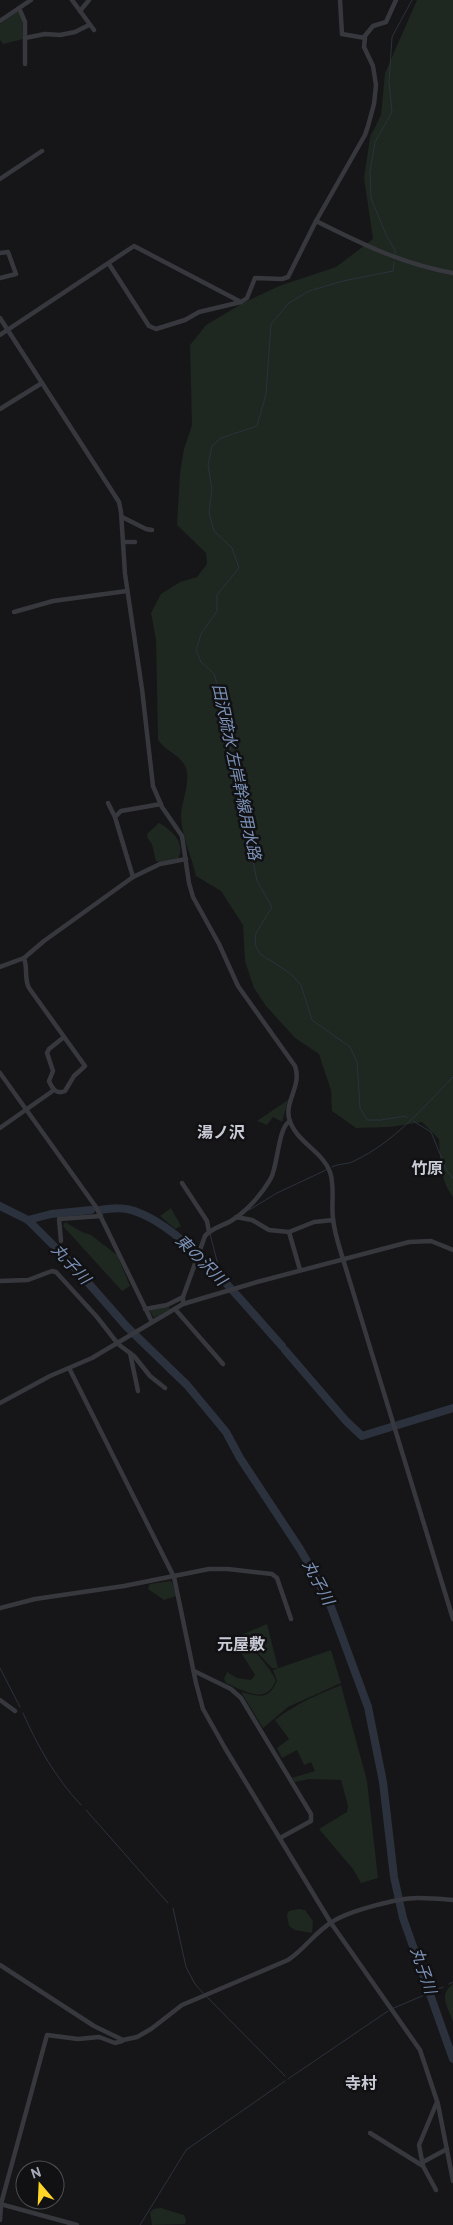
<svg xmlns="http://www.w3.org/2000/svg" width="453" height="2225" font-family="Overpass,'Noto Sans JP',sans-serif">
	<style>
		.green { fill: #1e2720 }
		.lines { fill: none; stroke-linecap: round; stroke-linejoin: round }
		.stream { stroke: #2b323d; stroke-width: 1 }
		.river { stroke: #2b323d; stroke-width: 8 }
		.minor { stroke: #37373e; stroke-width: 4.5 }
		.labels { text-anchor: middle; dominant-baseline: central; stroke-width: 5; stroke-linejoin: round; paint-order: stroke }
		.water-label { font-size: 16px; font-style: italic; fill: #7c92b7; stroke: #111113 }
		.neighbourhood-label { font-size: 16px; font-weight: bold; fill: #c8cad5; stroke: #111113 }
	</style>
	<rect width="100%" height="100%" fill="#161618"/>
	<g class="green">
		<path d="M417,0H453V1197C440,1180 440,1159 439,1139L422,1122L390,1127L356,1128L332,1111L331,1090L319,1054L295,1038L266,1006L254,988L245,961L243,925L221,891L196,876C192,857 181,835 181,816C181,802 192,780 185,766C179,754 165,751 158,740L156,640L151,613L161,594L180,582L197,577L207,564L206,553L177,525L180,473L184,449L192,425L190,345L206,325L243,303L279,286L336,267L373,239L364,178L370,137L381,115L385,73Z"/>
		<polygon points="18,11 22,17 23,39 3,44 0,40 0,24"/>
		<path d="M159,823C174,831 189,847 175,863L166,864L156,861C154,856 154,850 152,845C150,840 147,840 147,834Z"/>
		<polygon points="288,1100 282,1122 273,1117 267,1125 257,1121"/>
		<polygon points="171,1208 181,1226 175,1229 160,1216"/>
		<polygon points="65,1222 82,1232 91,1235 117,1255 130,1286 122,1291 63,1226"/>
		<polygon points="169,1307 170,1309 154,1318 149,1310"/>
		<polygon points="170,1581 172,1582 176,1596 164,1600 148,1589 150,1584"/>
		<polygon points="267,1624 278,1668 272,1668 241,1635"/>
		<path d="M236,1638C246,1638 272,1670 276,1681C274,1684 272,1689 269,1691C259,1701 236,1687 226,1683L224,1679L227,1672L237,1678L251,1680L255,1675L235,1643L233,1640Z"/>
		<path d="M331,1650L341,1683L288,1707L263,1728L241,1692C259,1696 268,1701 277,1681L273,1670Z"/>
		<path d="M341,1685L367,1781L378,1878L361,1883L353,1869L319,1829L347,1812L348,1806L341,1780L309,1779L295,1782L292,1778L315,1771L311,1762L304,1765L297,1750L282,1758L277,1748L289,1739L275,1720C295,1704 317,1695 341,1685Z"/>
		<polygon points="299,1909 305,1910 313,1921 312,1933 295,1930 289,1926 287,1915 289,1911"/>
		<path d="M453,1984V2022C448,2007 438,1995 453,1984Z"/>
		<polygon points="161,2208 184,2215 186,2220 185,2224 152,2225 150,2212 154,2209"/>
	</g>
	<g class="lines">
		<g class="stream">
			<polyline points="395,254 395,250 387,237 371,198 370,172 375,142 392,112 389,82 392,37 412,0"/>
			<polyline points="394,262 393,271 343,281 309,291 289,303 271,324 266,394 257,426 221,438 212,446 208,465 212,489 209,513 214,531 232,548 239,568 217,595 217,611 201,634 196,650 201,662 214,674 219,691 257,881 272,907 256,933 255,944 260,954 290,973 301,985 312,1020 350,1047 357,1062 360,1108 367,1120 381,1120 405,1116 408,1118"/>
			<polyline points="413,1121 431,1132 447,1171 453,1178"/>
			<path d="M332,1167C339,1163 347,1165 354,1161C393,1143 423,1108 453,1077"/>
			<polyline points="249,1210 277,1193 326,1170"/>
			<polyline points="210,1234 222,1280"/>
			<polyline points="0,1668 20,1707"/>
			<path d="M23,1713C38,1747 55,1777 81,1805"/>
			<polyline points="86,1810 168,1903"/>
			<polyline points="173,1908 186,1967 195,1984 203,1993"/>
			<polyline points="449,1984 453,1982"/>
			<polyline points="207,1997 285,2076"/>
			<polyline points="394,2008 443,1987"/>
			<polyline points="288,2079 388,2011"/>
			<polyline points="140,2225 186,2150 285,2081"/>
		</g>
		<g class="river">
			<polyline points="0,1206 28,1220 69,1261 127,1327 187,1385 226,1432 240,1458 300,1549 312,1570 331,1607 368,1707 383,1782 394,1877 403,1918 453,2059"/>
			<path d="M100,1210C113,1208 125,1207 137,1212C187,1230 245,1306 282,1346"/>
			<polyline points="28,1220 51,1214 91,1210"/>
			<polyline points="285,1350 346,1421 362,1436 391,1427"/>
			<polyline points="398,1425 453,1408"/>
		</g>
		<g class="minor">
			<polyline points="72,0 94,30"/>
			<polyline points="19,8 25,22 25,64"/>
			<polyline points="80,11 89,0"/>
			<polyline points="0,21 31,0"/>
			<polyline points="364,37 373,26 386,22 396,0"/>
			<polyline points="25,38 45,34 60,35 75,32 89,25"/>
			<polyline points="0,179 42,151"/>
			<path d="M316,221C362,244 402,264 453,273"/>
			<polyline points="0,253 8,252 16,274 0,278"/>
			<polyline points="109,264 149,326 156,329 185,320 199,312 241,302 247,298 255,278 282,279 288,277 316,221 365,135 368,126 374,104 376,85 373,66 364,47 365,38 342,34 340,0"/>
			<path d="M0,318L119,502L121,512L125,574L142,689L153,786L162,807L182,836L189,883L193,897L219,944L238,986L295,1066C302,1086 285,1100 289,1118C295,1142 322,1150 330,1172C335,1186 331,1204 333,1218C334,1232 339,1246 343,1259L453,1619"/>
			<polyline points="0,335 134,246 241,302"/>
			<polyline points="0,409 42,383"/>
			<polyline points="122,517 146,529 152,530"/>
			<polyline points="123,542 135,542"/>
			<polyline points="14,612 53,601 127,591"/>
			<polyline points="108,803 115,817"/>
			<polyline points="133,877 115,817 121,811 161,804"/>
			<path d="M24,958C28,969 24,979 29,988L85,1066L74,1076L65,1091C56,1095 52,1088 49,1081L53,1071L47,1053L49,1049L64,1037"/>
			<polyline points="0,967 24,958 44,941 133,877 160,864 186,859"/>
			<polyline points="0,1073 96,1207 152,1322"/>
			<polyline points="0,1128 54,1090"/>
			<polyline points="182,1183 207,1221 209,1232"/>
			<polyline points="236,1217 252,1220 269,1230 289,1232 300,1270"/>
			<polyline points="289,1232 314,1222 333,1220"/>
			<polyline points="61,1241 59,1219 101,1216"/>
			<polyline points="0,1281 28,1280 52,1271 56,1272 97,1317 118,1344 134,1356 150,1376 165,1388"/>
			<path d="M183,1304V1297L205,1236C212,1228 222,1226 231,1221C247,1211 262,1194 271,1178C278,1165 278,1127 290,1121"/>
			<polyline points="145,1309 167,1305 183,1297"/>
			<polyline points="175,1309 223,1364"/>
			<polyline points="130,1353 138,1391"/>
			<polyline points="69,1368 174,1577 196,1683 203,1709 225,1748 331,1923 420,2050 438,2104 453,2181"/>
			<polyline points="0,1403 50,1376 92,1358 183,1304 257,1282 409,1242 431,1241 453,1250"/>
			<polyline points="0,1608 35,1599 124,1586 209,1569 228,1569 272,1574 277,1578 291,1619"/>
			<polyline points="194,1671 231,1689 241,1698 311,1814 311,1821 280,1838"/>
			<polyline points="0,1700 15,1711"/>
			<path d="M0,1965L94,2026L123,2040L137,2037L151,2029L182,2005L288,1960C304,1950 315,1932 332,1922C348,1911 398,1898 418,1898C429,1898 441,1899 453,1900"/>
			<polyline points="370,2133 423,2166"/>
			<polyline points="423,2162 447,2149"/>
			<polyline points="436,2190 423,2166 419,2145 437,2102"/>
			<polyline points="0,2204 77,2225"/>
			<polyline points="0,2220 1,2204 47,2035 78,2039 99,2037 115,2043 122,2041"/>
		</g>
	</g>
	<g class="labels">
		<g class="water-label">
			<text transform="translate(235 772) rotate(78)">田沢疏水 左岸幹線用水路</text>
			<text transform="translate(200 1261) rotate(45)">東の沢川</text>
			<text transform="translate(70 1265) rotate(47)">丸子川</text>
			<text transform="translate(317 1583) rotate(62)">丸子川</text>
			<text transform="translate(422 1971) rotate(71)">丸子川</text>
		</g>
		<g class="neighbourhood-label">
			<text x="221" y="1134">湯ノ沢</text>
			<text x="427" y="1170">竹原</text>
			<text x="241" y="1646">元屋敷</text>
			<text x="361" y="2085">寺村</text>
		</g>
	</g>
	<g transform="translate(40 2185) rotate(341)"><circle r="24" fill="#111113" stroke="#4d4e55"/>
	<path d="M0-4L9 19L0 12L-9 19Z" fill="#ffd628"/>
	<text y="-8" font-size="14" font-weight="bold" text-anchor="middle" fill="#a7aab9">N</text>
	</g>
</svg>
